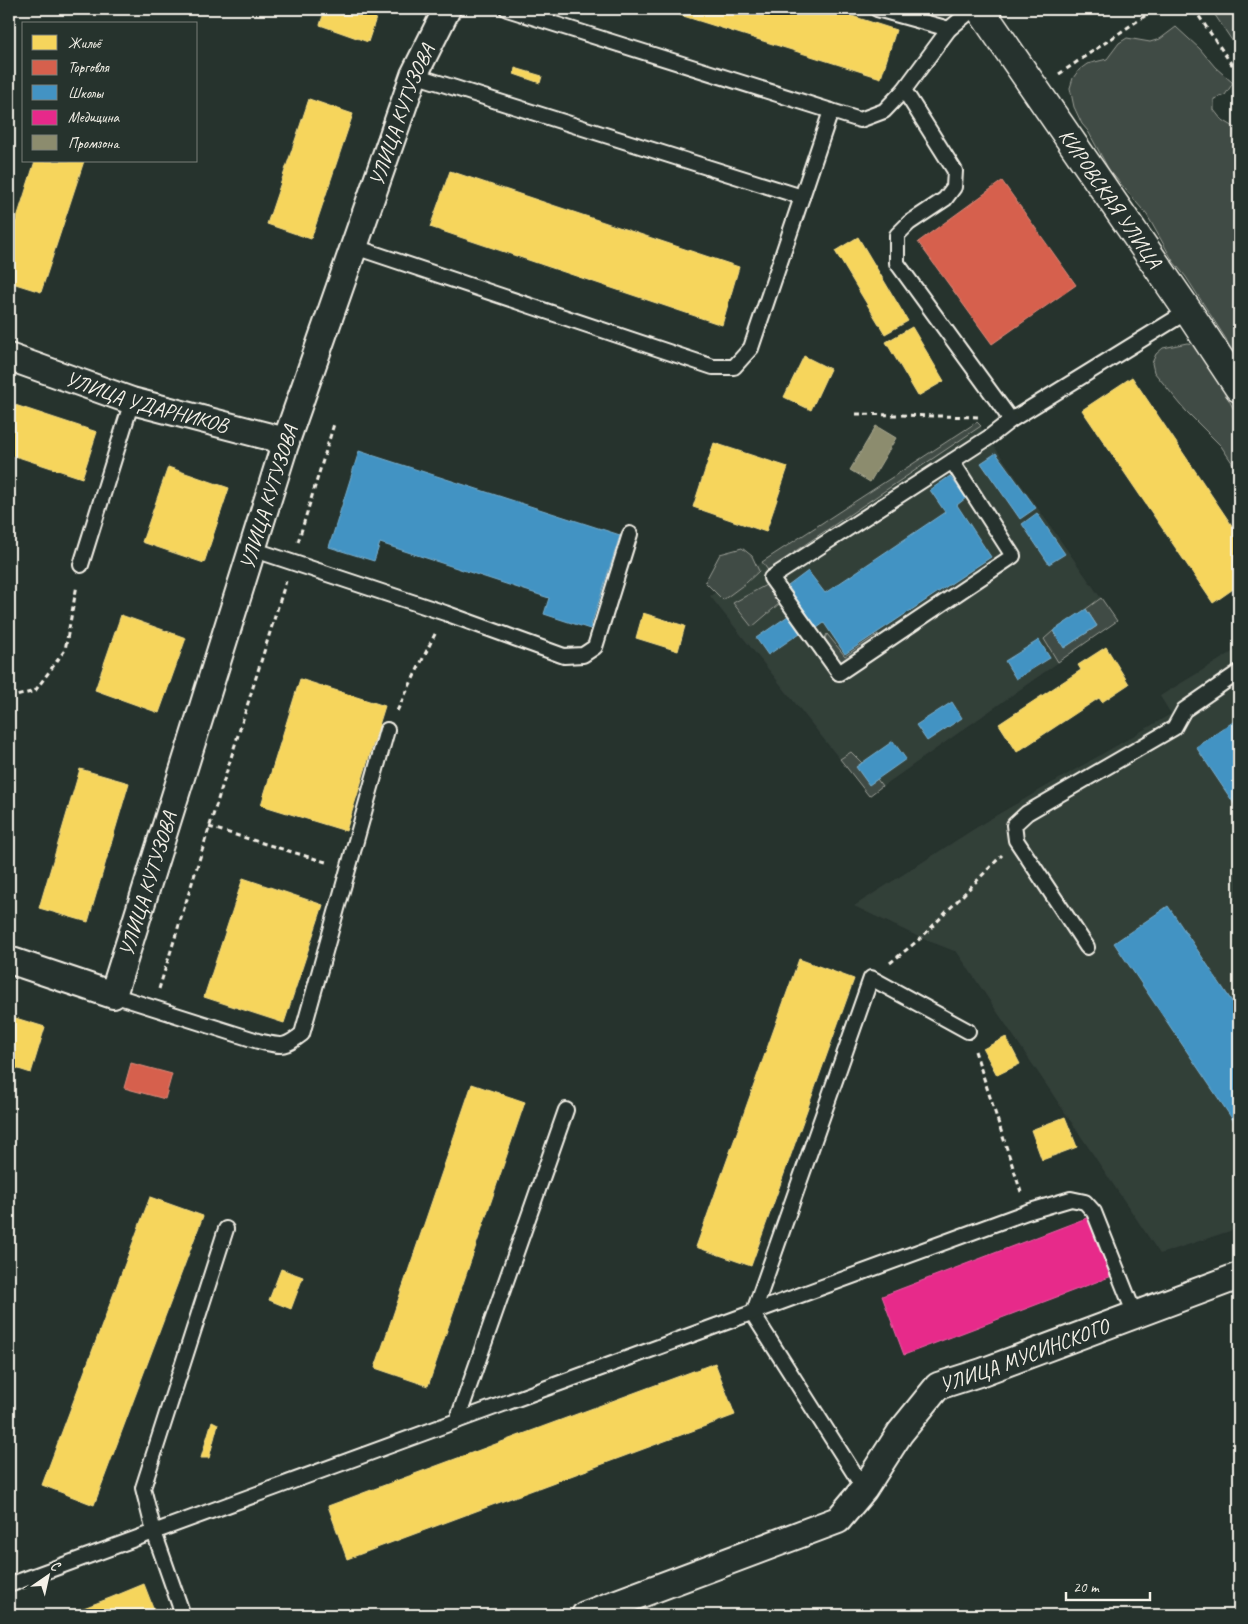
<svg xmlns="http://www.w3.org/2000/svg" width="1248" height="1624" font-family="Caveat,sans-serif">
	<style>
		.built { fill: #333f39 }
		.green { fill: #414b45; stroke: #9a9e96 }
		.homes { fill: #f6d55c; stroke: #f5dd86 }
		.shops { fill: #d6604d; stroke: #df8c7c }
		.schools { fill: #4393c3; stroke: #78afce }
		.health { fill: #e7298a; stroke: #eb65a6 }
		.industry { fill: #8c8c6e; stroke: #abaa93 }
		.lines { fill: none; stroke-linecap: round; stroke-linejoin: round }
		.service-casing { stroke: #f4f1e8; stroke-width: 18 }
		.minor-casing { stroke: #f4f1e8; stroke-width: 30 }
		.tertiary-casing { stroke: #f4f1e8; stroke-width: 31 }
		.path { stroke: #f4f1e8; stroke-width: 3; stroke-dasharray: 5 4; stroke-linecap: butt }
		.service { stroke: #26332d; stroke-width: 14 }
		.minor { stroke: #26332d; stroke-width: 26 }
		.tertiary { stroke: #26332d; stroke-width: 28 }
		.labels { text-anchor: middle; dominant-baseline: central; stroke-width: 5; stroke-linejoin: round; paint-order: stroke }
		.street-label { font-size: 21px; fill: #f4f1e8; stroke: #26332d }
	</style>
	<rect width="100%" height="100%" fill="#26332d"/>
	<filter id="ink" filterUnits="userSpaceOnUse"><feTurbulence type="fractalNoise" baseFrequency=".02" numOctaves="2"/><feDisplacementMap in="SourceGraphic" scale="10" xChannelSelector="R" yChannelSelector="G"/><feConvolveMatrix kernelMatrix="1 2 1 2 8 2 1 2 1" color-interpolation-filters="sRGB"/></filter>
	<g filter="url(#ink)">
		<g class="built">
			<polygon points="977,422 1117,621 869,796 710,596"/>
			<polygon points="1239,648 1239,1228 1160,1254 957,952 921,938 854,906 985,822 1171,714 1160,696"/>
		</g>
		<g class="green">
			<polygon points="1211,9 1239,9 1239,51"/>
			<polygon points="1176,27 1200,49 1215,67 1233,83 1225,95 1214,99 1214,110 1221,119 1239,130 1239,370 1226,339 1186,277 1173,261 1147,215 1109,170 1088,131 1082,124 1074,107 1070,88 1073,78 1079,70 1087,64 1107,59 1119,43 1127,38 1150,42 1160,39"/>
			<polygon points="1187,343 1194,344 1222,386 1233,408 1239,415 1239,473 1221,446 1186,411 1154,372 1152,363 1156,354 1163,348"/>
			<polygon points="977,422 981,426 794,552 796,556 770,573 762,562"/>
			<polygon points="742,548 752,556 759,571 746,583 723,600 705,582 720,554"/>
			<polygon points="766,585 780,603 752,627 733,603"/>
			<polygon points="1101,598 1117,621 1058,662 1044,639 1053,631 1065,647 1097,626 1086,609"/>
			<polygon points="827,634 845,656 878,634 881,639 844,666 823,642"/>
			<polygon points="851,752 862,763 857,767 869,784 877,779 882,786 869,796 840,759"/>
		</g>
		<g class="homes">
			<polygon points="325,9 379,9 368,42 320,25"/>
			<polygon points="661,9 830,9 896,30 881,78"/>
			<polygon points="515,68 542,76 540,83 514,74"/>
			<polygon points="309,99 353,114 311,239 267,224"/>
			<polygon points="35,161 84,161 41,292 9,282 9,243"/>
			<polygon points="450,171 739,267 722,325 430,227"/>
			<polygon points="858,237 908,321 885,334 835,251"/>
			<polygon points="912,327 944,381 918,396 886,342"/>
			<polygon points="804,356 830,369 811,410 784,397"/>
			<polygon points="1132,377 1239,536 1239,585 1213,603 1082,410"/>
			<polygon points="9,403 97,432 82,478 9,454"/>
			<polygon points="714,443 788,467 766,532 693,507"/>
			<polygon points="168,467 229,488 204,563 142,542"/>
			<polygon points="643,613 685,626 678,651 636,638"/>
			<polygon points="121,615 186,638 159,713 95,690"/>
			<polygon points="1106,647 1129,684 1102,702 1099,698 1017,752 999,724 1081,670 1078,665"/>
			<polygon points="300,679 385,706 346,831 261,805"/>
			<polygon points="80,769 129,783 88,922 39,908"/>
			<polygon points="243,878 323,905 284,1023 204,997"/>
			<polygon points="799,959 854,979 751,1266 696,1247"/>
			<polygon points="9,1016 45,1027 31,1073 9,1066"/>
			<polygon points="1006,1037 1020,1064 997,1075 983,1049"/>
			<polygon points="472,1084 525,1102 428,1386 375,1368"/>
			<polygon points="1065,1117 1077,1147 1042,1160 1031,1130"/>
			<polygon points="150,1197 203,1216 94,1505 42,1485"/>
			<polygon points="281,1269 303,1277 291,1309 269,1300"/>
			<polygon points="715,1363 735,1415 347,1559 328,1506"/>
			<polygon points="212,1421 218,1424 209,1458 201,1458"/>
			<polygon points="144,1584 156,1615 65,1615 110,1598"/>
		</g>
		<g class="shops">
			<polygon points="1002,181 1076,285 992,344 918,242"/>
			<polygon points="131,1063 172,1074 165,1099 124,1088"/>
		</g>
		<g class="schools">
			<polygon points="359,451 620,535 590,629 544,614 549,598 380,543 374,561 329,547"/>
			<polygon points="996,453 1036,508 1020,519 981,463"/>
			<polygon points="950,476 966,498 957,505 991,557 845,654 824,623 817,628 788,586 808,571 825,593 945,512 930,490"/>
			<polygon points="1037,513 1065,554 1049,564 1022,524"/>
			<polygon points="1086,609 1097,626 1064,648 1053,631"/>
			<polygon points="788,616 800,633 768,655 756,638"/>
			<polygon points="1039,640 1050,658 1016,679 1005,661"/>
			<polygon points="952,702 962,718 927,741 916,725"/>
			<polygon points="1239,718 1239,811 1196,747"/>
			<polygon points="893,741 906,759 869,785 856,767"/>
			<polygon points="1168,906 1239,1012 1239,1129 1114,943"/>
		</g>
		<polygon class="health" points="1089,1217 1112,1276 904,1355 882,1296"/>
		<polygon class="industry" points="876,426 896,438 870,482 850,470"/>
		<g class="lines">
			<g class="service-casing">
				<g id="service">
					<polyline points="507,9 860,120 884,111 904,90"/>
					<polyline points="877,9 949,29"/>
					<polyline points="973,9 949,29 904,90 955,171 954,187 945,199 909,223 897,235 897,263 1011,420 1188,311"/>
					<polyline points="414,75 802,197"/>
					<polyline points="355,247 713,367 734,367 751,348 831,111"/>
					<polyline points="952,461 1013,556 839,673 771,578 988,438 1011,420"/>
					<polyline points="252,549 445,613 564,656 583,655 595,647 630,534"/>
					<polyline points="81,565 132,401"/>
					<polyline points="1087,947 1016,840 1014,825 1027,813 1174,728 1184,710 1239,672"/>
					<path d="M113,995L258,1041C281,1046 283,1049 302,1034L387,730"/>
					<polyline points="457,1421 566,1110"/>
					<polyline points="864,1489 753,1314 871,978 968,1031"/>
					<polyline points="9,1585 1027,1212 1071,1199 1085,1202 1094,1212 1135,1315"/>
					<polyline points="183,1615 154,1532 143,1488 226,1229"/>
				</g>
			</g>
			<g class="minor-casing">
				<g id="minor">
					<path id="s1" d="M9,357L132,401L286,441"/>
					<path id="s2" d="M9,960L113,995L286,441L414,75L447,9"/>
					<path id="s3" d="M585,1615L838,1520L864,1489L900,1433L938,1386L982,1372L1239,1276"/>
				</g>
			</g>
			<g class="tertiary-casing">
				<g id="tertiary">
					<path id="s4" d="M980,9L1188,311L1239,388"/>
				</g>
			</g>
			<g class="path">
				<polyline points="1194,9 1239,75"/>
				<polyline points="1059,74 1155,9"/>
				<polyline points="856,414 979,417"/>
				<polyline points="298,542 334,424"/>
				<polyline points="9,698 35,691 65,650 77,585"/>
				<polyline points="397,711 436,632"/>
				<polyline points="209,827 329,863"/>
				<polyline points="890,963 921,938 1002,855"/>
				<polyline points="159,989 286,581"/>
				<polyline points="975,1051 1021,1192"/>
			</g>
			<use href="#service" class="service"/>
			<use href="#minor" class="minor"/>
			<use href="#tertiary" class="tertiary"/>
		</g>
	</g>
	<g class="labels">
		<g class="street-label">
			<text stroke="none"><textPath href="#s2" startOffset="1036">УЛИЦА КУТУЗОВА</textPath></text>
			<text stroke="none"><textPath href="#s4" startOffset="230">КИРОВСКАЯ УЛИЦА</textPath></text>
			<text stroke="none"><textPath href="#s1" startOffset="145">УЛИЦА УДАРНИКОВ</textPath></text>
			<text stroke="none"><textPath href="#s2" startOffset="631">УЛИЦА КУТУЗОВА</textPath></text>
			<text stroke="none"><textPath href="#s2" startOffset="226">УЛИЦА КУТУЗОВА</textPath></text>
			<text stroke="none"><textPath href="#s3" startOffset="529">УЛИЦА МУСИНСКОГО</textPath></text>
		</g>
	</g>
	<rect width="1248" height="1624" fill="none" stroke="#26332d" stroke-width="30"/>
	<rect x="15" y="15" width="1218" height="1594" fill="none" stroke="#f4f1e8" stroke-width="2" filter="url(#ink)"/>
	<rect x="22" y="22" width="175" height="140" fill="#26332d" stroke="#787f78"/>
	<rect x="32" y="35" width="25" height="15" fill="#f6d55c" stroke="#787f78"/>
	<text x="68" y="48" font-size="15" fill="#f4f1e8">Жильё</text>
	<rect x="32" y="60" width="25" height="15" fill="#d6604d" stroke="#787f78"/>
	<text x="68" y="72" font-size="15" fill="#f4f1e8">Торговля</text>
	<rect x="32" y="85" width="25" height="15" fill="#4393c3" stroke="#787f78"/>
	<text x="68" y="98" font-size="15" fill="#f4f1e8">Школы</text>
	<rect x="32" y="110" width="25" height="15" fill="#e7298a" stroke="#787f78"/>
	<text x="68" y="122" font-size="15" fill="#f4f1e8">Медицина</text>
	<rect x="32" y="135" width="25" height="15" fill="#8c8c6e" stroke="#787f78"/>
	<text x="68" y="148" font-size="15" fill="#f4f1e8">Промзона</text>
	<g transform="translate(48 1576) rotate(34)" stroke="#26332d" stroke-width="4" paint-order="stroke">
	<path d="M0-4L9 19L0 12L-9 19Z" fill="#f4f1e8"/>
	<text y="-8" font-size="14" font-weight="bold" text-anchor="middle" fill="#f4f1e8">С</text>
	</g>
	<path d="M1066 1592v8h84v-8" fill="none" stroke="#f4f1e8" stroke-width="2.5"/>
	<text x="1073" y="1592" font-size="15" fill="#f4f1e8" stroke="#26332d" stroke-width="4" paint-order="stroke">20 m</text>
</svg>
